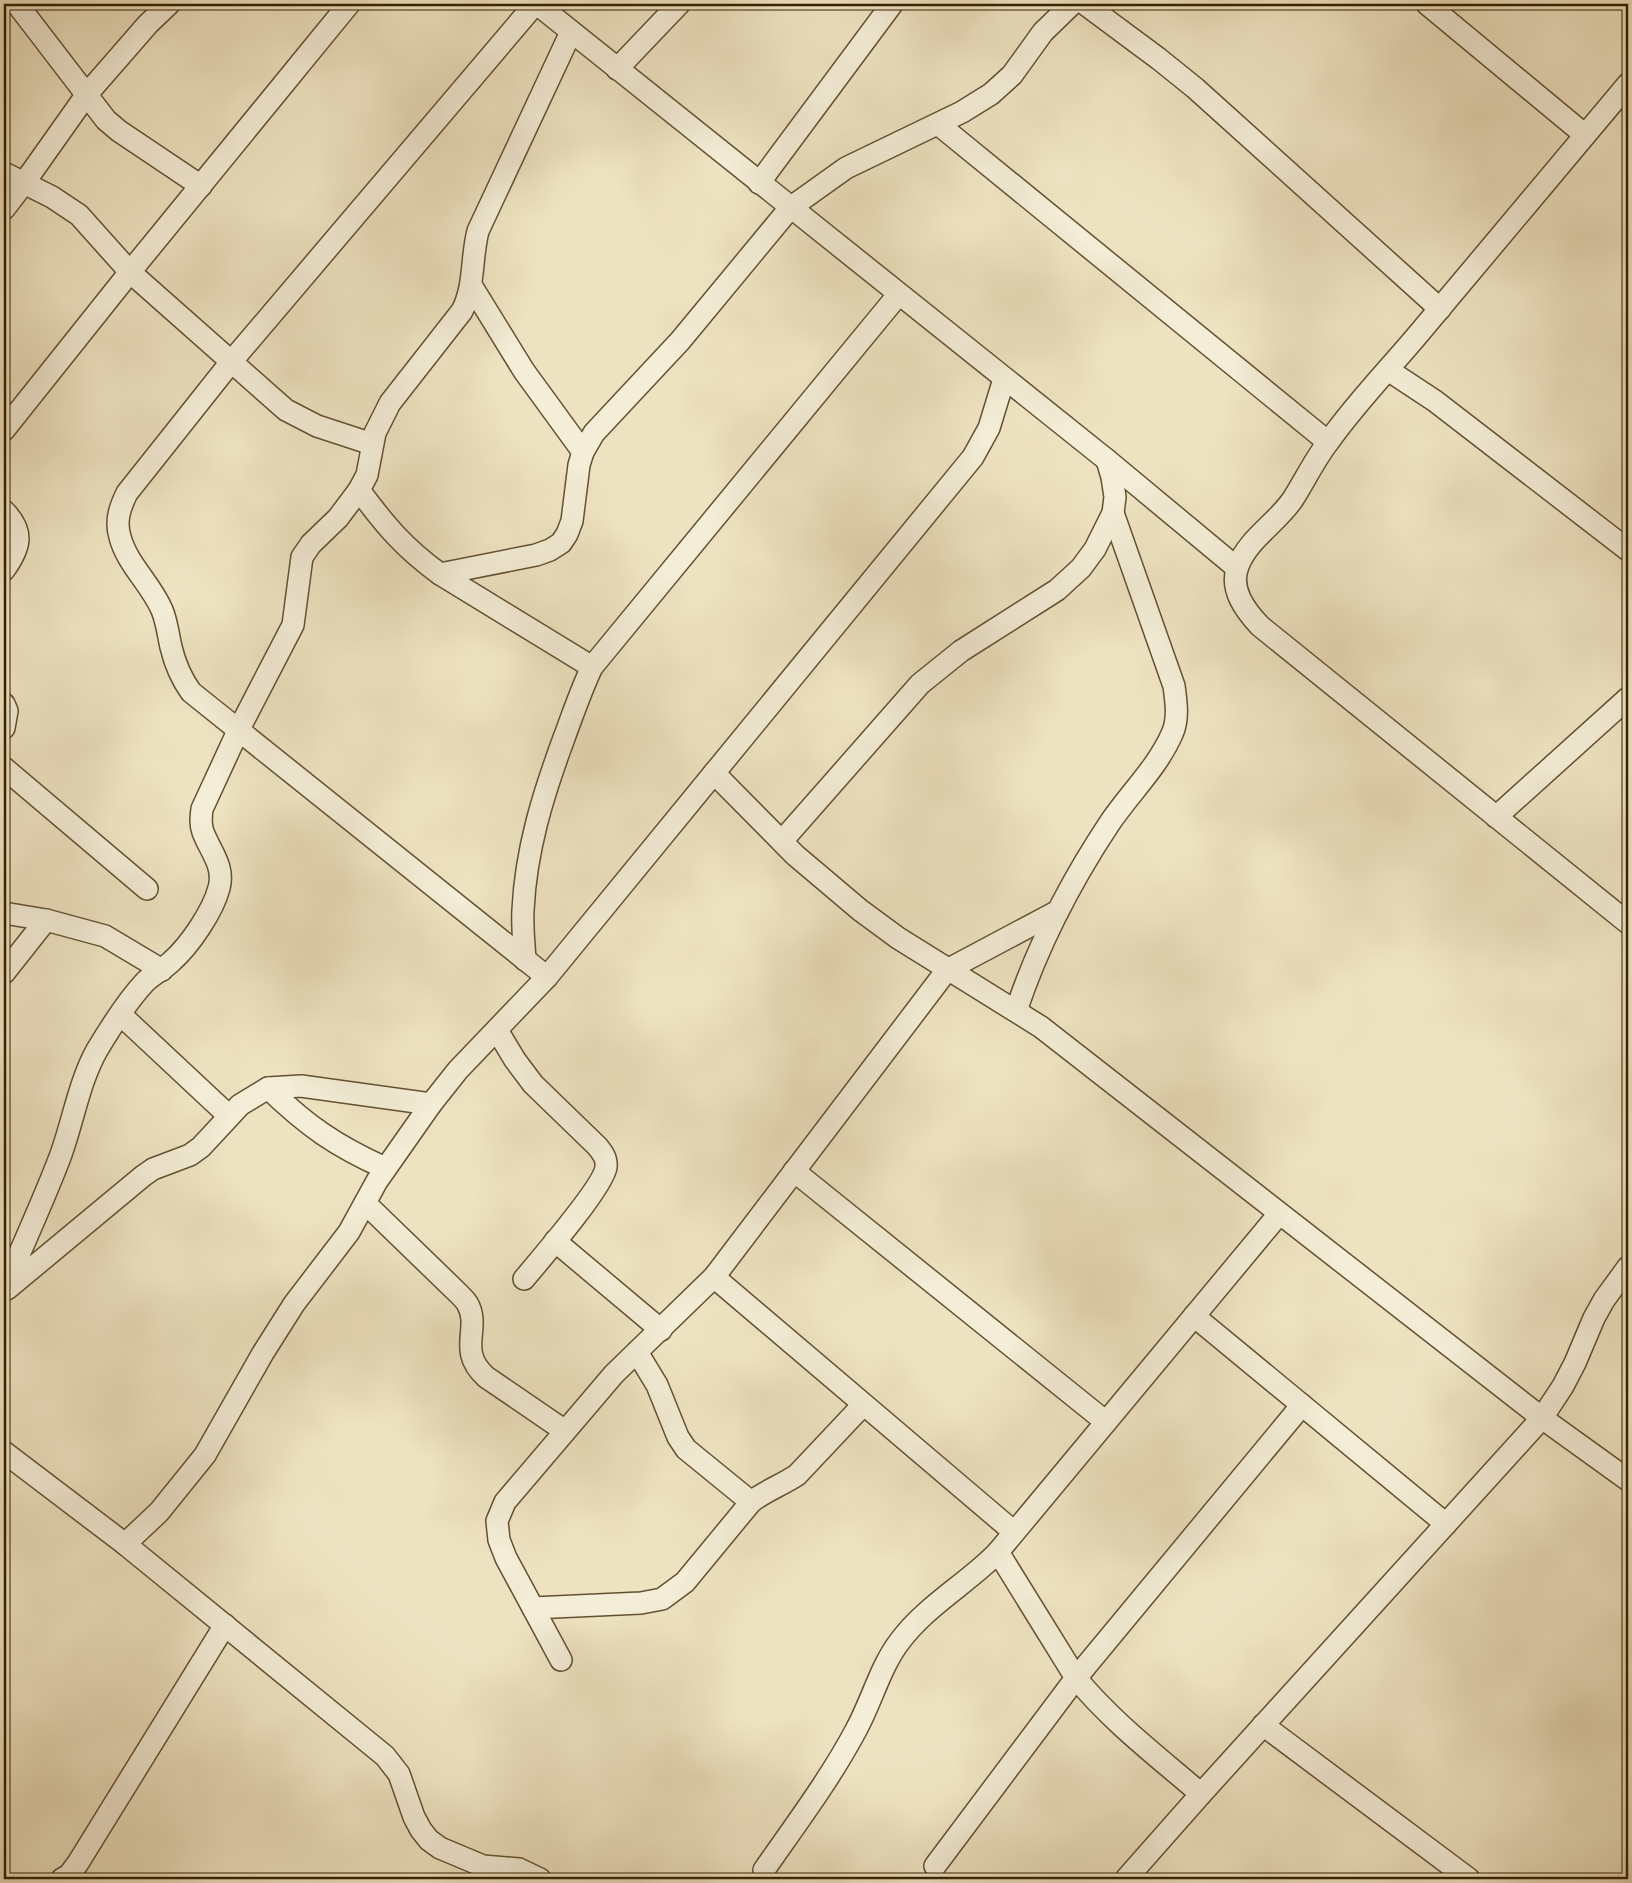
<svg xmlns="http://www.w3.org/2000/svg" width="1632" height="1883" font-family="'Libre Bodoni',serif">
	<style>
		.lines { fill: none; stroke-linecap: round; stroke-linejoin: round }
		.minor-casing { stroke: #625131; stroke-width: 24 }
		.minor { stroke: #f4edd7; stroke-width: 21 }
	</style>
	<rect width="100%" height="100%" fill="#eee3c1"/>
	<filter id="stains"><feTurbulence type="fractalNoise" baseFrequency=".004" numOctaves="4"/><feColorMatrix values="0 0 0 0 .2 0 0 0 0 .09 0 0 0 0 .02 0 0 0 .5 -.17"/></filter>
	<radialGradient id="worn" r=".72"><stop offset=".6" stop-color="#630" stop-opacity="0"/><stop offset="1" stop-color="#630" stop-opacity=".3"/></radialGradient>
	<g class="lines">
		<g class="minor-casing">
			<g id="minor">
				<polyline points="17,4 106,120 119,131 201,186"/>
				<path d="M535,4L231,362L127,493C120,507 115,521 120,537C127,564 151,584 162,610C167,622 168,634 171,647C175,664 181,678 191,692L547,977"/>
				<polyline points="537,4 1107,460 1237,568"/>
				<polyline points="1085,4 1159,59 1195,88 1440,309"/>
				<polyline points="1427,4 1585,135"/>
				<polyline points="617,69 679,4"/>
				<path d="M1628,84C1560,164 1494,245 1426,325C1394,364 1358,400 1329,441C1315,459 1305,480 1293,499C1277,523 1248,539 1238,566C1229,589 1245,610 1260,626L1628,923"/>
				<polyline points="938,124 1328,442"/>
				<polyline points="4,173 52,197 79,215 130,272 286,410 317,426 372,444"/>
				<polyline points="759,183 892,4"/>
				<polyline points="4,209 24,183 87,94 148,24 169,4"/>
				<polyline points="471,285 524,371 583,452"/>
				<polyline points="1388,370 1435,401 1628,550"/>
				<polyline points="4,430 130,272 349,4"/>
				<path d="M359,490C385,525 404,548 440,574L592,667"/>
				<path d="M4,511C25,532 20,548 4,570"/>
				<polyline points="440,574 536,555 550,550 561,543 567,534 572,521 579,465 583,452 594,433 680,341 790,208 846,168 962,112 991,94 1012,75 1043,32 1072,4"/>
				<polyline points="4,704 7,711 4,728"/>
				<polyline points="4,768 147,889"/>
				<polyline points="714,773 795,855 860,910 898,938 1041,1027 1542,1418 1628,1480"/>
				<polyline points="1496,817 1628,698"/>
				<polyline points="782,841 920,684 961,651 1057,590 1081,568 1095,549 1113,513 1115,497 1112,477 1107,460"/>
				<polyline points="4,913 46,920 105,936 162,970"/>
				<path d="M525,960C524,943 522,926 523,910C526,849 543,795 564,738C573,714 581,690 592,667L898,295"/>
				<polyline points="4,973 46,920"/>
				<path d="M1016,1011C1038,945 1070,883 1109,824C1129,794 1157,768 1172,734C1179,719 1176,701 1174,686L1113,513"/>
				<polyline points="121,1015 229,1116"/>
				<path d="M497,1030L515,1060L533,1084L597,1146C602,1152 607,1158 606,1167C604,1186 539,1261 524,1279"/>
				<path d="M268,1088C307,1126 336,1146 385,1168"/>
				<polyline points="794,1171 1106,1422"/>
				<path d="M365,1203L459,1294C462,1297 465,1300 467,1303C482,1328 456,1350 486,1377L565,1431"/>
				<polyline points="555,1241 661,1330"/>
				<polyline points="714,1277 1014,1532"/>
				<polyline points="7,1289 143,1176 153,1169 190,1155 201,1147 240,1105 268,1088 301,1086 431,1104"/>
				<path d="M4,1290C22,1246 43,1202 60,1157C73,1122 79,1082 97,1050C109,1030 130,998 145,982C153,974 164,969 172,961C190,945 213,911 219,888C225,866 210,851 203,832C200,824 201,817 202,809L238,731L293,625L302,557L311,544L338,518L359,490L367,475L375,433L390,403L462,311C475,286 471,258 478,231L571,32"/>
				<polyline points="1194,1316 1446,1524"/>
				<polyline points="637,1352 657,1385 678,1437 686,1449 751,1502"/>
				<polyline points="4,1452 125,1544 385,1756 399,1774 414,1817 421,1830 429,1840 440,1848 483,1866 519,1869 540,1879"/>
				<polyline points="125,1544 159,1512 205,1455 263,1353 294,1304 349,1232 377,1181 431,1104 458,1070 547,977 973,457 989,428 1004,379"/>
				<path d="M998,1552L1076,1678C1112,1722 1158,1757 1201,1794"/>
				<path d="M533,1608L641,1603L662,1599L685,1582L751,1502C765,1491 782,1485 797,1475L863,1405"/>
				<polyline points="561,1660 506,1558 499,1540 497,1521 505,1502 614,1374 714,1277 947,970 1058,911"/>
				<polyline points="1263,1725 1469,1879"/>
				<polyline points="935,1866 1076,1678 1302,1405"/>
				<path d="M764,1870C796,1824 830,1779 856,1730C872,1701 880,1667 900,1641C927,1605 968,1583 998,1552L1279,1214"/>
				<polyline points="62,1879 69,1875 78,1863 225,1625"/>
				<polyline points="1126,1879 1201,1794 1542,1418 1563,1386 1575,1363 1594,1318 1604,1300 1628,1267"/>
			</g>
		</g>
		<use href="#minor" class="minor"/>
	</g>
	<rect width="1632" height="1883" fill="none" stroke="#eee3c1" stroke-width="20"/>
	<rect x="5" y="5" width="1622" height="1873" fill="none" stroke="#342001" stroke-width="2.5"/>
	<rect x="10" y="10" width="1612" height="1863" fill="none" stroke="#342001"/>
	<rect width="100%" height="100%" filter="url(#stains)"/>
	<rect width="100%" height="100%" fill="url(#worn)"/>
</svg>
